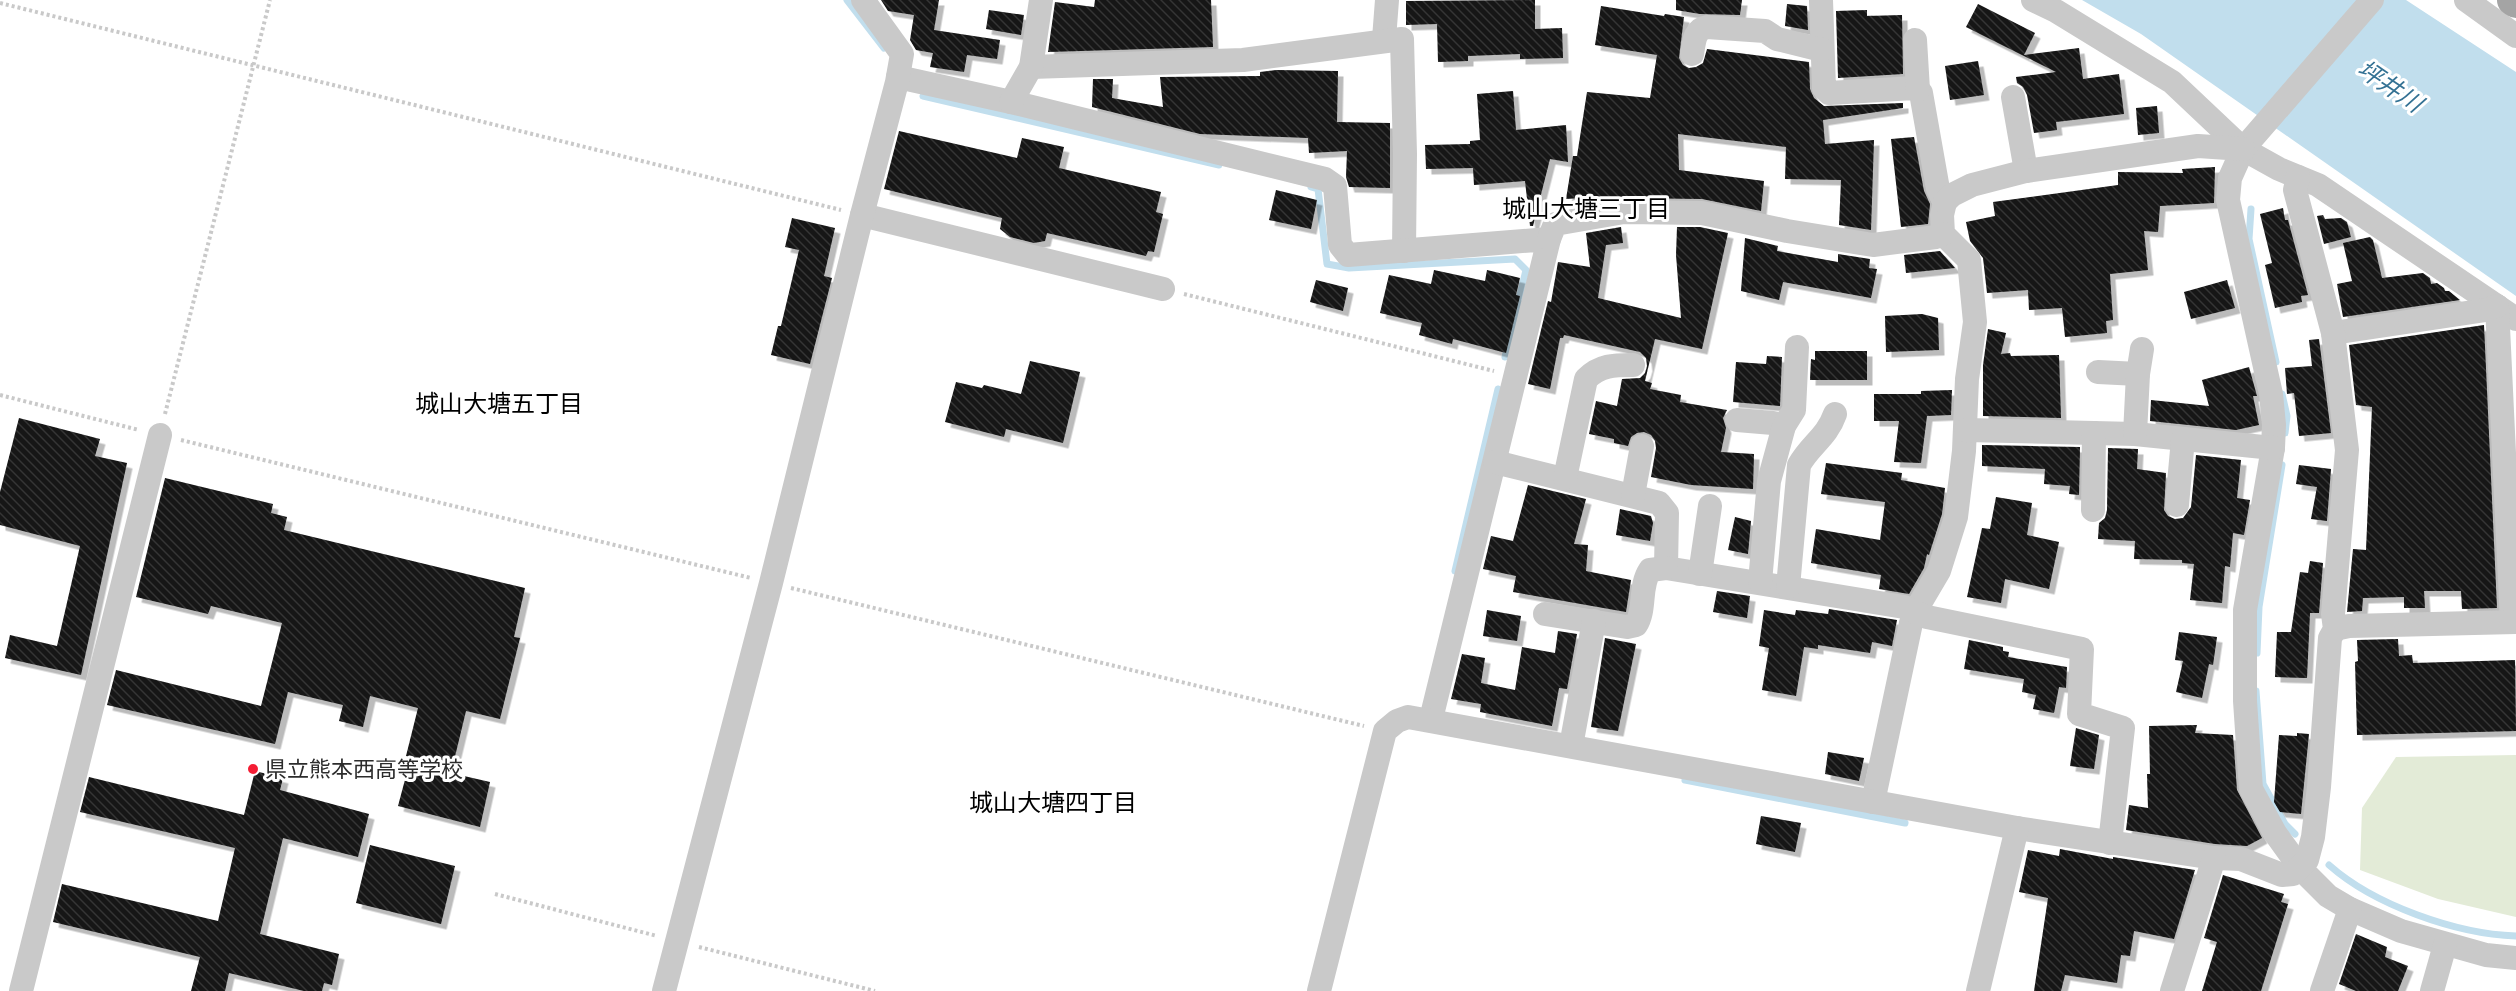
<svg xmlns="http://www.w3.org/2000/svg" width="2516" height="991" font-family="'PT Sans Narrow','Noto Sans JP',sans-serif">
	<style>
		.green { fill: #e3ebd7 }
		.water { fill: #c1deed }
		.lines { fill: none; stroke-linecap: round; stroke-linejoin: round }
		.stream { stroke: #c1deed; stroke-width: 7 }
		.building { fill: url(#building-back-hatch); filter: url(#shadow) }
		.path { stroke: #c9c9c9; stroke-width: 4; stroke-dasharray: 3 3; stroke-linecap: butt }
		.minor { stroke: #c9c9c9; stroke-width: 24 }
		.major { stroke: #a4a4a4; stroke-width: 32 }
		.poi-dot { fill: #f41d34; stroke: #fff; stroke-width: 2 }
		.labels { text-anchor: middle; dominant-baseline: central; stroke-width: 6; stroke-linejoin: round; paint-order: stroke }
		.poi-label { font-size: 22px; fill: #2c2c2c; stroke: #fff; text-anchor: start }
		.water-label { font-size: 24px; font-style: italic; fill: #347294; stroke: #fff }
		.neighbourhood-label { font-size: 24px; fill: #000; stroke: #fff }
	</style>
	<defs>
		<pattern id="building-back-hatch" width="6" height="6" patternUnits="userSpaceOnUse" patternTransform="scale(1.5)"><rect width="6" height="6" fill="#131313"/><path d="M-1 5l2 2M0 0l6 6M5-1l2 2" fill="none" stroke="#363636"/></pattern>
		<filter id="shadow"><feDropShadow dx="5.5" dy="5.5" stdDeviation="0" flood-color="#0004"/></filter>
	</defs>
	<rect width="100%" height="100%" fill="#fff"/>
	<polygon class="green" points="2516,755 2516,917 2438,899 2360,870 2362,808 2396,757"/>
	<polygon class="water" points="2082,0 2406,0 2516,72 2516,296 2141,34"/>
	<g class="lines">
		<g class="stream">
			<polyline points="847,0 884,48"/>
			<polyline points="923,96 1219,165"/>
			<polyline points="1311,187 1318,189 1327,264 1349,268 1515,259 1526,270 1505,357"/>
			<polyline points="2251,209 2249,239 2276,362"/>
			<polyline points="2282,394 2287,416 2285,433"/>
			<polyline points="1455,571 1498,389"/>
			<polyline points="2257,653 2259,607 2282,465"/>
			<polyline points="2256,691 2263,784 2285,824 2295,834"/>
			<polyline points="1685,780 1905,823"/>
			<path d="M2329,865C2374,905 2456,934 2516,936"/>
		</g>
	</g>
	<g class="building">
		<polygon points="881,0 939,0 934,30 1000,40 997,59 967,55 964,72 930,67 933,53 916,50 910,40 914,15 888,11"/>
		<polygon points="1095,0 1211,0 1213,47 1048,52 1055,2 1094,7"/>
		<polygon points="1535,0 1535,29 1562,28 1563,58 1520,59 1520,54 1468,56 1468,61 1438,62 1437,24 1406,25 1406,1"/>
		<polygon points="1676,0 1742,0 1740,15 1700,14 1676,10"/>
		<polygon points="1787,4 1807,6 1808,30 1785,26"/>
		<polygon points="1978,4 2035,33 2024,55 2079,48 2083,79 2119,74 2124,114 2056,122 2057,130 2034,133 2027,95 2023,87 2017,83 2016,77 2056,72 1966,27"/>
		<polygon points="1601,6 1664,16 1665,14 1684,17 1679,58 1683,65 1689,68 1696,67 1703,63 1707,49 1809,62 1810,89 1814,98 1824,106 1903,103 1903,108 1823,120 1825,144 1874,140 1871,230 1839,225 1841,180 1785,179 1786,147 1678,134 1679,170 1764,181 1761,211 1702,199 1624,198 1582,205 1581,198 1566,199 1573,156 1577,156 1587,92 1650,98 1657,55 1595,45"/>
		<polygon points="989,10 1024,15 1021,35 986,29"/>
		<polygon points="1867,10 1867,16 1902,15 1903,74 1838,78 1836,11"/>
		<polygon points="1978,61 1984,95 1950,100 1945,66"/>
		<polygon points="1276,70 1338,71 1337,122 1390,123 1390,188 1349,187 1346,177 1347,151 1309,153 1308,138 1200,134 1092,107 1093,79 1113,79 1112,98 1163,107 1160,77 1260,76 1260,72"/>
		<polygon points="1513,91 1516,130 1566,125 1568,162 1550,159 1533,226 1530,226 1525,181 1474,185 1473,168 1426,169 1425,145 1470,144 1470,141 1480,140 1477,94"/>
		<polygon points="2157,106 2159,133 2138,135 2136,108"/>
		<polygon points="899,131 1017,158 1022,138 1064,147 1059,168 1161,192 1156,212 1163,214 1154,252 1148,251 1146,256 1047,233 1045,241 1034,243 1010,237 1000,229 1002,218 884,189"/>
		<polygon points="1914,137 1924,191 1930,204 1928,224 1901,227 1891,139"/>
		<polygon points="2215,167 2214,203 2160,206 2158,232 2144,231 2148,270 2110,274 2113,320 2106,321 2107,333 2065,337 2062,308 2029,310 2028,290 1987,293 1983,258 1970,241 1966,222 1995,216 1993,202 2118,185 2118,172 2183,173 2182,169"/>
		<polygon points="1276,190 1317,200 1311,229 1269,220"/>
		<polygon points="2283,208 2285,220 2288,220 2308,295 2301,296 2302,302 2275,308 2265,265 2272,263 2260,214"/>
		<polygon points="2323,215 2325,219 2341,218 2347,222 2351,237 2324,244 2317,216"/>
		<polygon points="792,218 835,228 824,276 832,278 810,364 771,355 778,326 781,326 799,250 785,247"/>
		<polygon points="1621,227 1623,243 1606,245 1598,298 1681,318 1676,255 1677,227 1700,227 1728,233 1702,349 1655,339 1645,381 1652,383 1650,389 1681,395 1680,402 1727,410 1723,418 1726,428 1721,452 1754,454 1753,489 1691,485 1651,477 1656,448 1655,441 1651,435 1644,432 1637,433 1631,437 1628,446 1614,443 1614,439 1589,434 1596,401 1617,406 1622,379 1640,378 1645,373 1647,366 1646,358 1640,352 1564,335 1563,338 1560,338 1550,389 1528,384 1548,301 1551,302 1558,262 1590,267 1586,233"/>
		<polygon points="2370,237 2373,240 2382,278 2423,273 2430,278 2431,284 2437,283 2444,288 2445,291 2449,291 2460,300 2343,317 2337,284 2352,281 2343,243"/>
		<polygon points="1745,238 1778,246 1777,251 1838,262 1838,254 1870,259 1869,268 1877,269 1871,298 1783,282 1779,300 1741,291"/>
		<polygon points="1940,251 1955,268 1906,273 1904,255"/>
		<polygon points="1434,270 1485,281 1487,270 1520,278 1516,295 1520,296 1506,353 1453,339 1452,344 1419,335 1422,323 1380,313 1389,275 1431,284"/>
		<polygon points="1316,280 1348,288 1343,311 1310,302"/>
		<polygon points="2227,280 2235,308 2191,319 2184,292"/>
		<polygon points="1922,314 1938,318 1939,350 1886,352 1885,316"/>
		<polygon points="2484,325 2497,608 2462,609 2461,591 2424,591 2425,608 2404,608 2404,597 2363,598 2362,611 2347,612 2353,549 2366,550 2372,407 2356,405 2349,345"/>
		<polygon points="1988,329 2006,333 2001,354 2010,353 2011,356 2059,355 2061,418 1983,416 1983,365"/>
		<polygon points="2319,339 2331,433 2299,436 2294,393 2287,394 2285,368 2312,366 2309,340"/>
		<polygon points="1815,351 1867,351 1867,380 1810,380 1811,359 1815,360"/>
		<polygon points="1767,356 1782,357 1780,406 1733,402 1736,362 1766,364"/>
		<polygon points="1030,361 1080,372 1063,443 1006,429 1004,437 945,422 956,382 982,388 984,385 1021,394"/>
		<polygon points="2249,367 2257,396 2253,396 2259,425 2236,430 2150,421 2151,400 2209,406 2202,380"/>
		<polygon points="1952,390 1951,415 1927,416 1921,463 1894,462 1899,421 1874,421 1874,394 1921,394 1921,391"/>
		<polygon points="19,418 100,439 95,456 127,463 81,675 5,658 10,635 57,646 80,546 0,525 0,492"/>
		<polygon points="1982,445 2080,447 2079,495 2069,494 2070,486 2044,484 2045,469 1982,466"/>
		<polygon points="2108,448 2138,449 2137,469 2166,473 2164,510 2168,516 2175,519 2183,518 2191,507 2196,455 2241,460 2237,498 2250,500 2244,535 2233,533 2230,567 2225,566 2222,603 2190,600 2194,564 2182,563 2182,560 2134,559 2135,541 2098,539 2099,523 2105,518 2107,510"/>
		<polygon points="1826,463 1902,473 1901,480 1945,488 1942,514 1929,555 1927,554 1924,568 1909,594 1879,589 1881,575 1811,563 1816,529 1880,540 1885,502 1821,494"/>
		<polygon points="2299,465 2331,469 2327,521 2311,519 2317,487 2296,484"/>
		<polygon points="165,478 273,504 271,513 287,517 284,530 525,588 514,637 520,638 500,719 466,711 451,773 490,782 480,827 398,806 411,757 406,756 418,708 370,696 363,727 339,721 343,705 288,692 275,744 107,705 116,670 261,706 282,623 211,606 208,614 136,597"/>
		<polygon points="1528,485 1586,499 1574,544 1588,545 1586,571 1631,580 1626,612 1513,592 1516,576 1483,569 1491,536 1513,541"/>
		<polygon points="1996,497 2032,503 2027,535 2059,542 2049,589 2005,579 2001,603 1967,597 1982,528 1990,529"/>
		<polygon points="1620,509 1651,516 1653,523 1650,541 1616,535"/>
		<polygon points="1735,517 1751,521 1748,554 1728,550"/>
		<polygon points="2310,561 2323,563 2319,613 2310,613 2307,678 2275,677 2277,632 2291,632 2300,572 2308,573"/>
		<polygon points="1717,591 1750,596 1747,618 1713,612"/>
		<polygon points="1829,609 1897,620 1892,646 1872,642 1870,653 1818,645 1818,649 1804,647 1796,696 1762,690 1769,648 1759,646 1764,610 1795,615 1796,610 1828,614"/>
		<polygon points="1487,610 1521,616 1517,641 1483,636"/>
		<polygon points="1558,631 1577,634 1567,689 1559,688 1552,726 1480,712 1481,704 1451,699 1462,654 1485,658 1481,683 1515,690 1522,647 1555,653"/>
		<polygon points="2179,632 2217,637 2213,665 2209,664 2202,698 2176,692 2183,661 2175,660"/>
		<polygon points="1605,638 1636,644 1618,731 1591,727"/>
		<polygon points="2398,639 2399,656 2412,655 2413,663 2515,660 2516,731 2357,735 2355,662 2358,661 2357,640"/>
		<polygon points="1969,640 2003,647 2003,651 2009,652 2008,657 2067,667 2066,688 2059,687 2054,713 2033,709 2036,695 2022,692 2024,679 1964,669"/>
		<polygon points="2197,725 2195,733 2233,735 2237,790 2262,838 2247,846 2215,844 2126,830 2129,805 2148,808 2147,774 2150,774 2149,726"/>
		<polygon points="2076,728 2099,735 2094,769 2070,766"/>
		<polygon points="2297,733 2309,734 2301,814 2280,812 2274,802 2279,735 2297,736"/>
		<polygon points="1828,752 1864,758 1859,781 1825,774"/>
		<polygon points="255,771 283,778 280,790 369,814 358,857 283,838 260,934 339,954 332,985 324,983 322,991 304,991 229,973 225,991 191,991 200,957 53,922 62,884 218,921 235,848 80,812 89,777 244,815"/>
		<polygon points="1761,816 1801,823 1795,852 1756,844"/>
		<polygon points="370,845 455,866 441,924 356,903"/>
		<polygon points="2060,849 2113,859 2113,857 2195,870 2174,939 2134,931 2130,956 2121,955 2117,983 2065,975 2061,991 2034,991 2048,898 2019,892 2028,850 2059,856"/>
		<polygon points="2223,875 2284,894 2281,902 2288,904 2261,991 2202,991 2217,942 2204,938"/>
		<polygon points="2356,934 2387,947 2385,957 2408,966 2398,991 2356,991 2339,984"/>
	</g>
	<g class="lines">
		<g class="path">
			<polyline points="0,3 841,210"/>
			<polyline points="1184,294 1494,371"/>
			<polyline points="0,395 139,430"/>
			<polyline points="165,414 270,0"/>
			<polyline points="181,440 751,578"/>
			<polyline points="791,588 1364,726"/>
			<polyline points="495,894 657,936"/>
			<polyline points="699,947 875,991"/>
		</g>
		<g class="minor">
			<polyline points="1821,0 1824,88 1829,93 1914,88 1921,93 1938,189 1945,202 1942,215 1943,234 1969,260 1975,322 1967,379 1964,451 1956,517 1939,571 1916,610 1911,623 1873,802"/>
			<polyline points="2033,0 2056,11 2172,82 2243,149 2279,169 2318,185 2516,319"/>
			<polyline points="2372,0 2243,149 2230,178 2228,200 2271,394 2274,425 2273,448 2245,610 2245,701 2251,789 2275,833 2301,869 2328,896 2350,909 2401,931 2486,955 2516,958"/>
			<polyline points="2466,0 2516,36"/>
			<polyline points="1384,39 1387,0"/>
			<polyline points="1915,40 1918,90"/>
			<path d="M1692,54C1694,43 1694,29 1707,27L1765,31L1777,39L1822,50"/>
			<polyline points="1031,67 1243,60 1402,39 1405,154 1404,251"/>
			<polyline points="898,77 1011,102 1325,179 1335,186 1340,245 1348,255 1549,239 1431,719"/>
			<polyline points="2013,97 2026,171"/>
			<polyline points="1011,102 1031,67 1041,0"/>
			<polyline points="1945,202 1952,195 1972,185 2026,171 2198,146 2243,149"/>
			<polyline points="862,215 1163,289"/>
			<polyline points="1549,239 1555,224 1624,212 1702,213 1787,231 1873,245 1936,237 1943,234"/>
			<polyline points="2497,306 2512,622"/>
			<polyline points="2333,333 2486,310 2497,306"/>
			<polyline points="2098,372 2138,374"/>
			<polyline points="1737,420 1773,423 1784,426"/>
			<polyline points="1966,430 2135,434 2273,448"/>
			<polyline points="2135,434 2138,374 2142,349"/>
			<polyline points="1495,462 1659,503 1667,513 1666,568 1904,607 1927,617 2082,649 2079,714 2123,728 2110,843"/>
			<path d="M1565,478L1586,379C1600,365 1614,365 1633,365"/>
			<polyline points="1633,495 1642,446"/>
			<polyline points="2177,505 2183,439"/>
			<polyline points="2093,510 2094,433"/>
			<polyline points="1700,574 1710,506"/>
			<polyline points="1760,582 1769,481 1784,426 1794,410 1797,347"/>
			<path d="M1788,587L1799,465C1810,445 1827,437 1835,414"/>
			<path d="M1545,614L1627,627L1636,625C1646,609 1639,586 1650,570L1666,568"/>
			<polyline points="2335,629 2349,626 2516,622"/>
			<polyline points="1571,746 1594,621"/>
			<polyline points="21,991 160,435"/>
			<polyline points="664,991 771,583 862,215 897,82 902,54 863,0"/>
			<polyline points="1319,991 1385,731 1397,721 1408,717 2017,828 2214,858 2241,859 2282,875 2293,874 2307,860 2313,837 2319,787 2330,638 2335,629 2333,614 2347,450 2333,333 2295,190 2298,177"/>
			<polyline points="1978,991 2017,828"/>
			<polyline points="2172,991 2214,858"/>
			<polyline points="2322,991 2350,909"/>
			<polyline points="2432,991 2445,945"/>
		</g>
		<polyline class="major" points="2513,0 2516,2"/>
	</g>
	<circle class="poi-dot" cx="253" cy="769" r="6"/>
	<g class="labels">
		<g class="poi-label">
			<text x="265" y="769">県立熊本西高等学校</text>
		</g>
		<g class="water-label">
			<text transform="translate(2390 86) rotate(34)">坪井川</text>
		</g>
		<g class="neighbourhood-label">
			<text x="1586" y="208">城山大塘三丁目</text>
			<text x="499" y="403">城山大塘五丁目</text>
			<text x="1053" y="802">城山大塘四丁目</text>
		</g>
	</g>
</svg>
